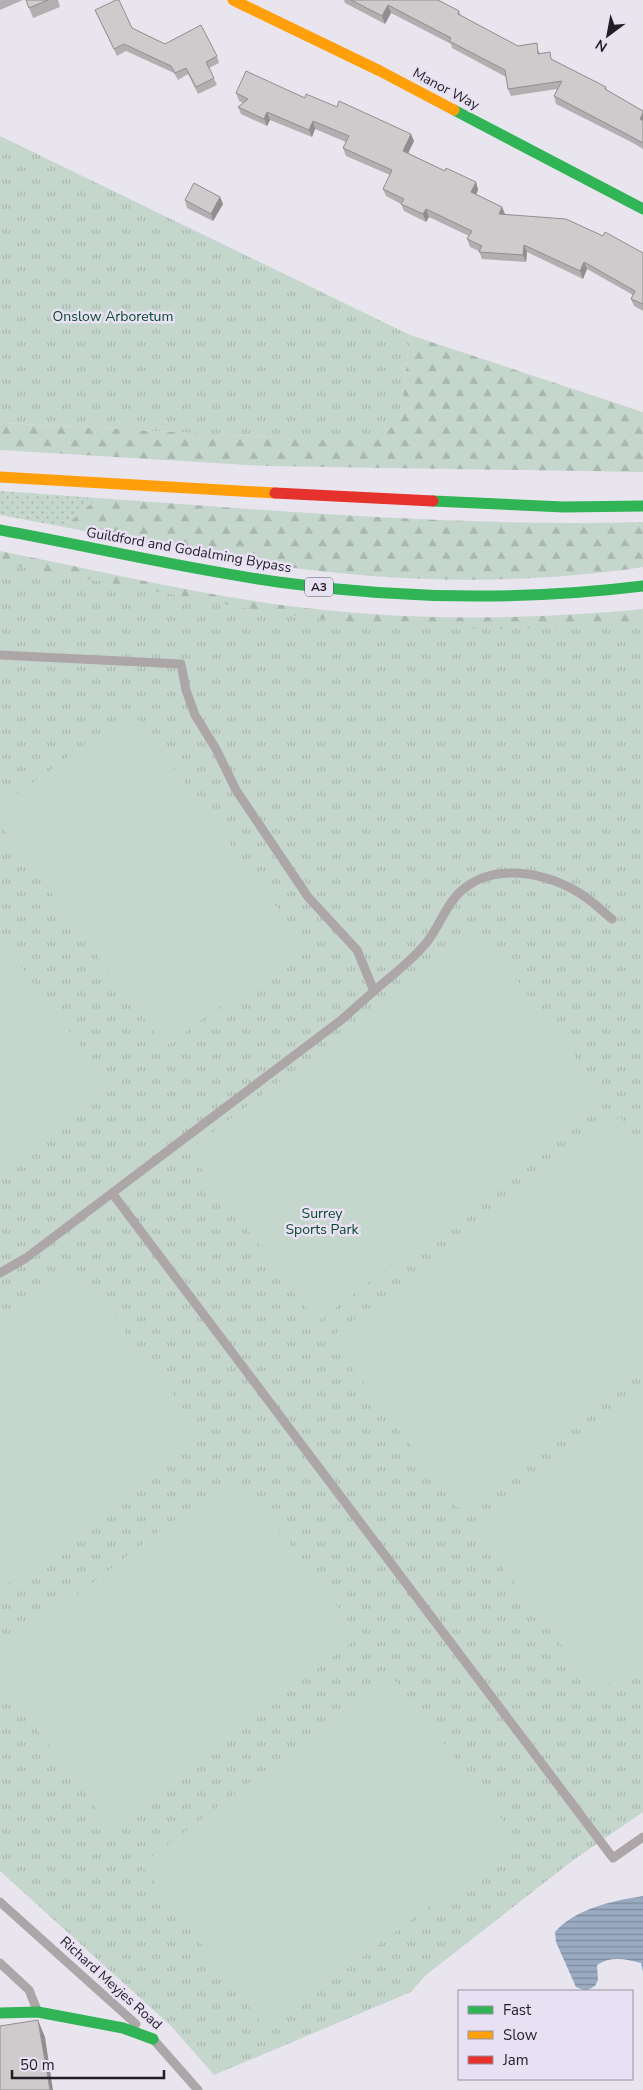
<svg xmlns="http://www.w3.org/2000/svg" width="643" height="2090" font-family="'Nunito Sans',sans-serif">
	<style>
		.grass { fill: url(#grass-dots) }
		.forest { fill: url(#forest-firs) }
		.park { fill: url(#park-tufts) }
		.garden { fill: #c5d6cd }
		.water { fill: url(#water-rules) }
		.lines { fill: none; stroke-linecap: round; stroke-linejoin: round }
		.lane { stroke: #ada6a8; stroke-width: 9 }
		.fast { stroke: #30b455; stroke-width: 11 }
		.slow { stroke: #ff9f0a; stroke-width: 11 }
		.jam { stroke: #e5322d; stroke-width: 11 }
		.wall { fill: #b2afb0 }
		.shaded-wall { fill: #918e90 }
		.building { fill: #cfcbcd; stroke: #918e90 }
		.labels { text-anchor: middle; dominant-baseline: central; stroke-width: 5; stroke-linejoin: round; paint-order: stroke }
		.shield { fill: #e8e1f3; stroke: #5d5963; stroke-width: 1 }
		.shield-label { font-size: 12px; font-weight: bold; fill: #211f25 }
		.street-label { font-size: 14px; fill: #211f25; stroke: #e8e1f3 }
		.park-label { font-size: 14px; fill: #094a2b; stroke: #e8e1f3 }
	</style>
	<defs>
		<pattern id="grass-dots" width="8" height="8" patternUnits="userSpaceOnUse" patternTransform="scale(1.25)"><rect width="8" height="8" fill="#c5d6cd"/><path d="M2 2h.1M6 6h.1" fill="none" stroke="#a9b7b0" stroke-width="1.8" stroke-linecap="round"/></pattern>
		<pattern id="forest-firs" width="22" height="20" patternUnits="userSpaceOnUse" patternTransform="scale(1.25)"><rect width="22" height="20" fill="#c5d6cd"/><path d="M5 1l3.5 6h-7zM16 11l3.5 6h-7z" fill="#a9b7b0"/></pattern>
		<pattern id="park-tufts" width="24" height="20" patternUnits="userSpaceOnUse" patternTransform="scale(1.25)"><rect width="24" height="20" fill="#c5d6cd"/><path d="M3 7l-1-3M5 7V3M7 7l1-3M15 17l-1-3M17 17v-4M19 17l1-3" fill="none" stroke="#a9b7b0"/></pattern>
		<pattern id="water-rules" width="6" height="5" patternUnits="userSpaceOnUse" patternTransform="scale(1.25)"><rect width="6" height="5" fill="#99aac1"/><path d="M0 2.5h6" fill="none" stroke="#7c8a9d"/></pattern>
	</defs>
	<rect width="100%" height="100%" fill="#e9e5ef"/>
	<polygon class="grass" points="0,491 98,498 64,527 0,515"/>
	<g class="forest">
		<polygon points="410,335 643,412 643,472 265,466 0,450 0,423 272,437 400,421"/>
		<path d="M98,498C279,511 461,527 643,522V567C524,585 399,583 280,566C208,556 136,541 64,527Z"/>
		<path d="M0,551C91,569 182,591 274,604C397,621 520,621 643,609V649L0,614Z"/>
	</g>
	<g class="park">
		<polygon points="0,136 410,335 400,421 381,435 272,437 0,423"/>
		<polygon points="0,563 279,614 382,625 490,629 609,626 643,622 643,1812 572,1861 426,1975 411,1992 214,2075 172,2027 0,1871"/>
	</g>
	<g class="garden">
		<polygon points="131,710 304,944 165,1047 0,824 0,807"/>
		<polygon points="479,930 607,1099 317,1322 188,1151"/>
		<polygon points="0,939 112,1088 0,1173"/>
		<polygon points="620,1117 643,1146 643,1367 458,1509 330,1338"/>
		<polygon points="74,1265 203,1434 0,1590 0,1322"/>
		<polygon points="643,1395 643,1657 597,1692 471,1526"/>
		<polygon points="235,1473 360,1636 111,1827 0,1681 0,1654"/>
		<polygon points="391,1675 518,1840 266,2029 141,1865"/>
	</g>
	<path class="water" d="M643,1896V1972L641,1963C625,1959 611,1956 597,1965L598,1980L595,1986L586,1991L576,1987L556,1942L555,1932C576,1908 613,1901 643,1896Z"/>
	<g class="lines">
		<g class="lane">
			<polyline points="0,655 181,664 186,690 195,715 216,749 236,790 308,897 357,950 374,991 340,1021 26,1258 0,1273"/>
			<path d="M374,991C392,975 412,961 427,942C439,927 445,907 458,894C489,862 541,871 576,891C589,898 600,909 612,919"/>
			<polyline points="112,1193 613,1858 643,1837"/>
			<polyline points="0,1902 136,2024"/>
			<polyline points="0,1963 29,1990 37,2010"/>
			<polyline points="153,2039 198,2090"/>
		</g>
		<g class="fast">
			<polyline points="454,110 643,209"/>
			<polyline points="433,501 564,507 643,506"/>
			<path d="M0,530C93,547 185,569 278,582C400,599 521,601 643,586"/>
			<polyline points="0,2013 38,2012 123,2028 153,2039"/>
		</g>
		<g class="slow">
			<polyline points="233,0 380,71 454,110"/>
			<polyline points="0,477 275,493"/>
		</g>
		<polyline class="jam" points="275,493 433,501"/>
	</g>
	<g class="wall">
		<polygon points="0,0 23,0 0,10"/>
		<polygon points="26,0 58,0 60,7 33,18"/>
		<polygon points="344,0 438,0 459,11 461,16 518,46 539,51 540,54 553,60 606,87 607,90 643,111 643,149 633,143 556,104 554,96 557,89 511,96 508,89 506,77 452,48 451,44 391,13 385,24 345,3"/>
		<polygon points="95,10 165,44 217,56 219,63 209,68 217,85 198,94 188,74 178,80 174,73 126,51 117,56"/>
		<polygon points="236,93 305,98 414,141 408,153 445,171 476,182 478,190 476,194 502,207 505,215 603,236 643,253 643,311 634,306 631,299 633,295 587,269 583,279 527,252 526,262 482,259 479,251 470,247 467,239 469,236 429,217 426,222 404,211 401,204 386,196 383,189 390,175 346,156 343,148 346,142 315,129 312,137 270,120 267,126 241,114 238,107 243,103 239,101"/>
		<polygon points="220,197 223,204 213,221 187,208 185,200"/>
	</g>
	<g class="shaded-wall">
		<polygon points="388,5 391,13 385,24 382,16"/>
		<polygon points="267,112 270,120 267,126 264,119"/>
		<polygon points="643,113 643,125 640,119"/>
		<polygon points="313,121 315,129 312,137 309,130"/>
		<polygon points="411,134 414,141 406,158 403,151"/>
		<polygon points="476,182 478,190 474,199 471,192"/>
		<polygon points="220,197 223,204 213,221 211,214"/>
		<polygon points="502,207 505,214 501,222 499,214"/>
		<polygon points="426,209 429,217 426,222 423,214"/>
		<polygon points="524,245 527,252 526,262 523,255"/>
		<polygon points="584,262 587,269 583,279 580,271"/>
		<polygon points="38,2020 45,2037 53,2090 50,2090"/>
	</g>
	<g class="building">
		<polygon points="26,0 48,0 29,8"/>
		<polygon points="116,0 119,0 132,28 165,44 201,25 217,56 206,62 214,78 196,87 186,68 175,73 171,66 124,44 114,49 95,10"/>
		<polygon points="351,0 438,0 459,11 458,14 518,46 537,43 538,54 550,52 551,59 606,87 605,89 643,111 643,113 640,119 643,121 643,143 630,136 554,96 562,81 508,89 505,70 449,41 451,38 388,5 382,16"/>
		<polygon points="246,71 305,98 306,94 337,107 339,101 411,134 403,151 445,171 446,168 476,182 471,192 502,207 499,214 566,219 603,236 605,232 643,253 643,304 631,299 635,291 584,262 580,271 524,245 523,255 479,252 482,246 467,239 472,231 426,209 423,214 401,204 404,199 383,189 392,170 343,148 349,136 313,121 309,130 267,112 264,119 238,107 248,99 236,93"/>
		<polygon points="194,183 220,197 211,214 185,200"/>
		<polygon points="38,2020 50,2090 0,2090 0,2026"/>
	</g>
	<g class="labels">
		<rect class="shield" x="305" y="577.5" width="28" height="19" rx="4"/>
		<g class="shield-label">
			<text x="319" y="587">A3</text>
		</g>
		<g class="street-label">
			<text transform="translate(446 89) rotate(28)">Manor Way</text>
			<text transform="translate(189 550) rotate(10)">Guildford and Godalming Bypass</text>
			<text transform="translate(111 1983) rotate(42)">Richard Meyjes Road</text>
		</g>
		<g class="park-label">
			<text x="113" y="316">Onslow Arboretum</text>
			<text x="322" y="1213">Surrey<tspan x="322" dy="16">Sports Park</tspan></text>
		</g>
	</g>
	<rect x="458" y="1990" width="175" height="90" fill="#e8e1f3" stroke="#9893a1"/>
	<rect x="468" y="2006" width="25" height="8" fill="#30b455" stroke="#9893a1"/>
	<text x="503" y="2015" font-size="15" fill="#211f25">Fast</text>
	<rect x="468" y="2031" width="25" height="8" fill="#ff9f0a" stroke="#9893a1"/>
	<text x="503" y="2040" font-size="15" fill="#211f25">Slow</text>
	<rect x="468" y="2056" width="25" height="8" fill="#e5322d" stroke="#9893a1"/>
	<text x="503" y="2065" font-size="15" fill="#211f25">Jam</text>
	<g transform="translate(608 35) rotate(212)" stroke="#e8e1f3" stroke-width="4" paint-order="stroke">
	<path d="M0-4L9 19L0 12L-9 19Z" fill="#211f25"/>
	<text y="-8" font-size="14" font-weight="bold" text-anchor="middle" fill="#211f25">N</text>
	</g>
	<path d="M12 2070v8h152v-8" fill="none" stroke="#211f25" stroke-width="2.5"/>
	<text x="20" y="2070" font-size="15" fill="#211f25" stroke="#e8e1f3" stroke-width="4" paint-order="stroke">50 m</text>
</svg>
